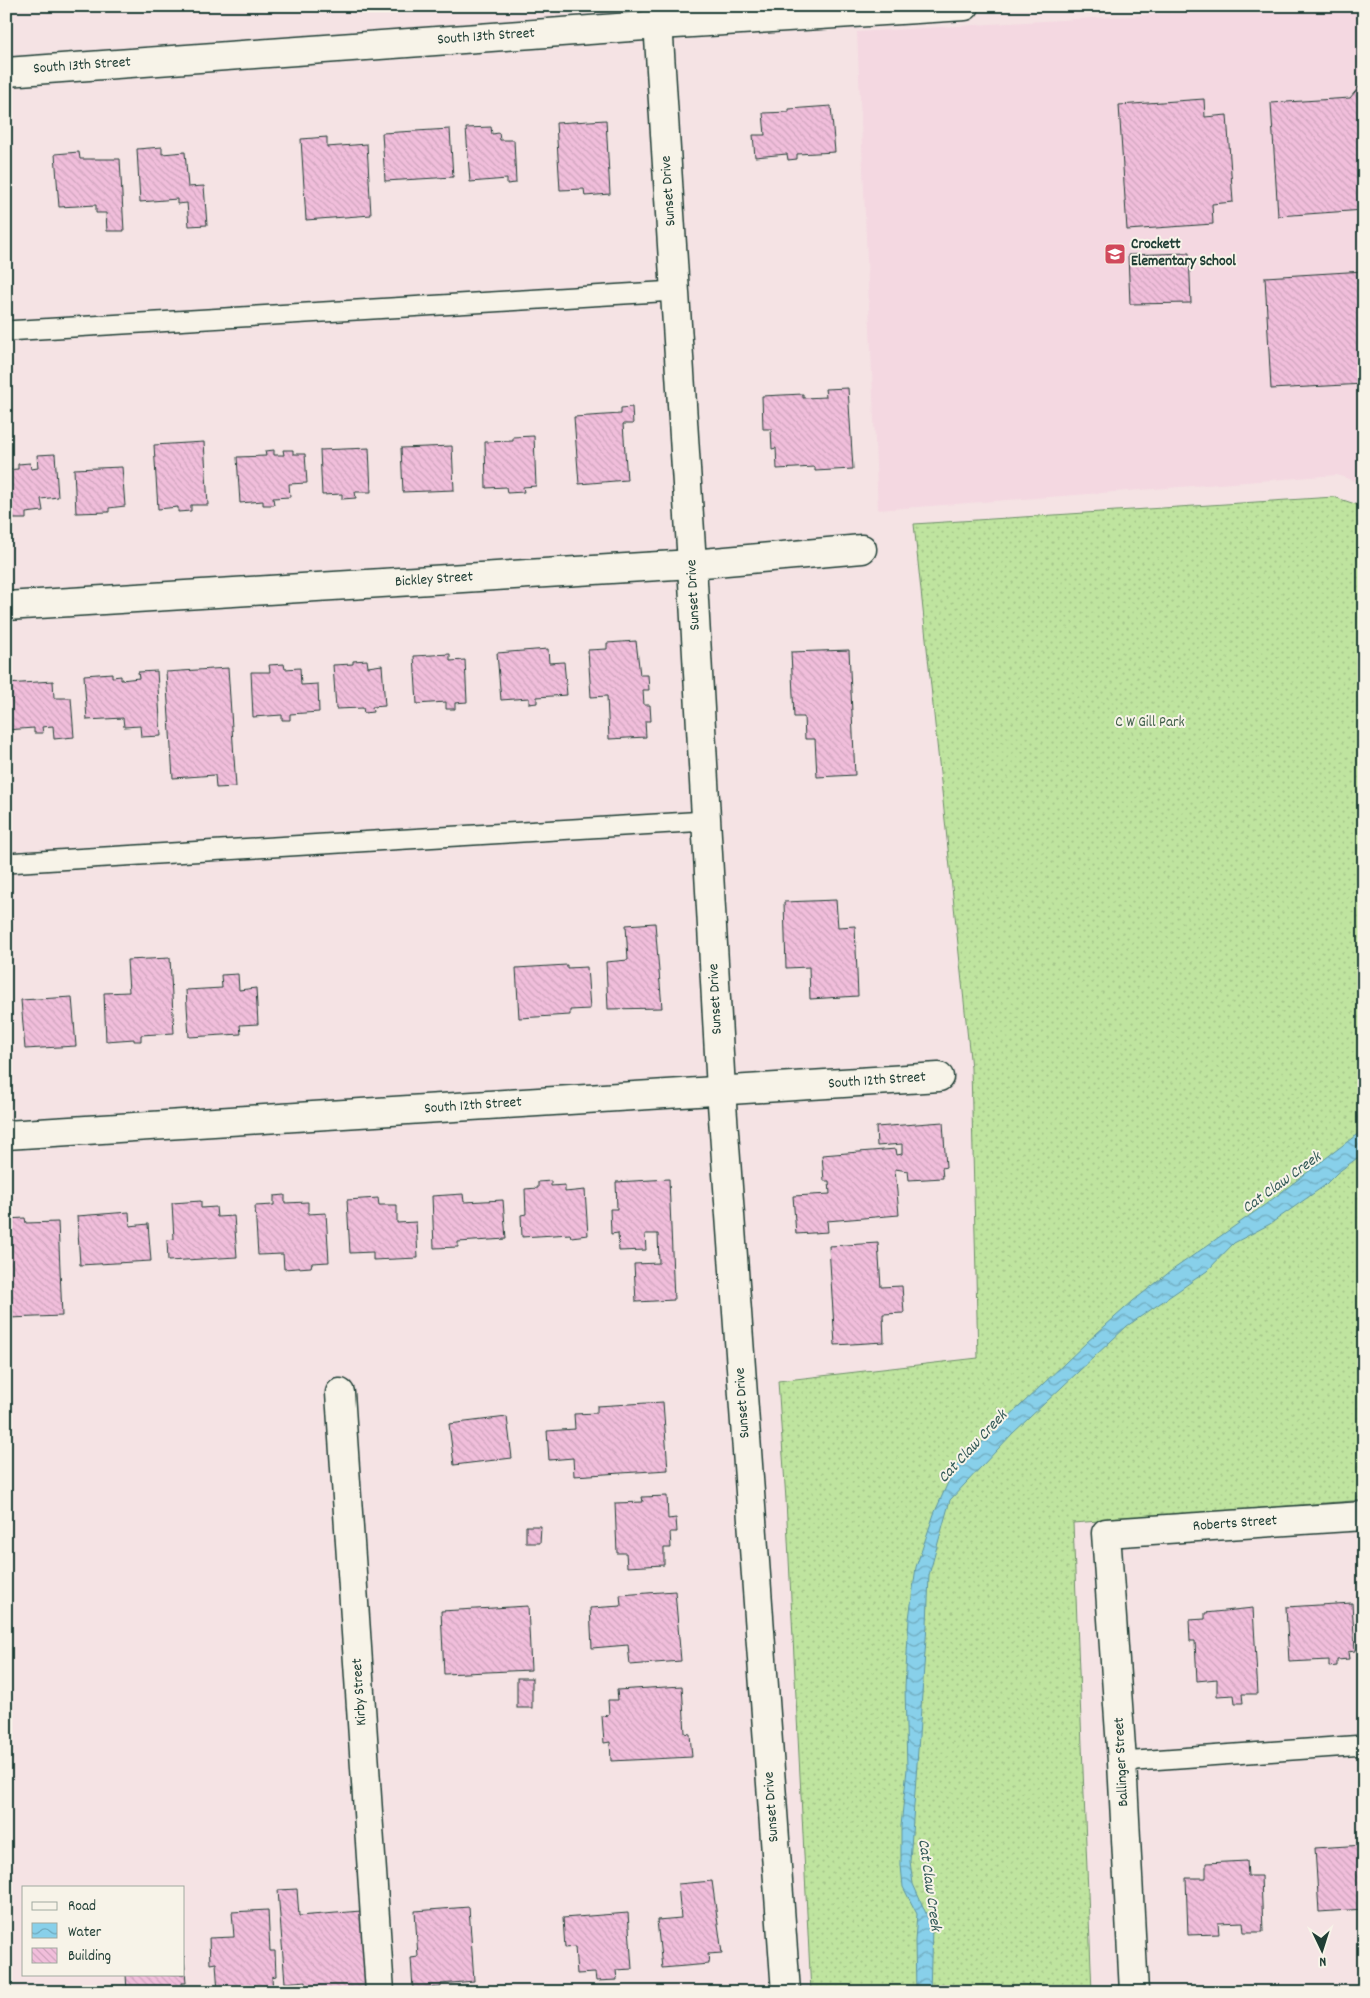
<svg xmlns="http://www.w3.org/2000/svg" width="1370" height="1998" font-family="Dekko,sans-serif">
	<style>
		.built { fill: #f4d8e1 }
		.grass { fill: url(#grass-dots); stroke: #6f906a }
		.water { fill: url(#water-waves); stroke: #5e95a1 }
		.building { fill: url(#building-back-hatch); stroke: #1f3d34 }
		.lines { fill: none; stroke-linecap: round; stroke-linejoin: round }
		.service-casing { stroke: #1f3d34; stroke-width: 22 }
		.minor-casing { stroke: #1f3d34; stroke-width: 31 }
		.service { stroke: #f7f3e8; stroke-width: 19 }
		.minor { stroke: #f7f3e8; stroke-width: 28 }
		.labels { text-anchor: middle; dominant-baseline: central; stroke-width: 4; stroke-linejoin: round; paint-order: stroke }
		.street-label { font-size: 15px; fill: #1f3d34; stroke: #f7f3e8 }
		.poi-label { font-size: 15px; font-weight: bold; fill: #1f3d34; stroke: #f7f3e8; text-anchor: start }
		.park-label { font-size: 15px; fill: #3f5e49; stroke: #f7f3e8 }
		.water-label { font-size: 16px; font-style: italic; fill: #345a58; stroke: #f7f3e8 }
	</style>
	<defs>
		<pattern id="grass-dots" width="8" height="8" patternUnits="userSpaceOnUse" patternTransform="scale(1.25)"><rect width="8" height="8" fill="#bfe49f"/><path d="M2 2h.1M6 6h.1" fill="none" stroke="#a4c48a" stroke-width="1.8" stroke-linecap="round"/></pattern>
		<pattern id="water-waves" width="16" height="10" patternUnits="userSpaceOnUse" patternTransform="scale(1.25)"><rect width="16" height="10" fill="#88d0ea"/><path d="M0 5q4-4 8 0t8 0" fill="none" stroke="#6faabe"/></pattern>
		<pattern id="building-back-hatch" width="6" height="6" patternUnits="userSpaceOnUse" patternTransform="scale(1.25)"><rect width="6" height="6" fill="#f1bedb"/><path d="M-1 5l2 2M0 0l6 6M5-1l2 2" fill="none" stroke="#cea4bd"/></pattern>
	</defs>
	<rect width="100%" height="100%" fill="#f5e3e4"/>
	<filter id="ink" filterUnits="userSpaceOnUse"><feTurbulence type="fractalNoise" baseFrequency=".02" numOctaves="2"/><feDisplacementMap in="SourceGraphic" scale="10" xChannelSelector="R" yChannelSelector="G"/><feConvolveMatrix kernelMatrix="1 2 1 2 8 2 1 2 1" color-interpolation-filters="sRGB"/></filter>
	<g filter="url(#ink)">
		<polygon class="built" points="1294,6 1364,6 1364,484 1337,475 878,510 857,32"/>
		<polygon class="grass" points="1334,497 1364,507 1364,1500 1073,1523 1092,1992 811,1992 786,1500 778,1381 978,1358 971,1068 914,524"/>
		<polygon class="water" points="1364,1129 1364,1153 1337,1173 1324,1186 1270,1224 1234,1243 1207,1271 1127,1326 1013,1433 950,1500 929,1575 927,1625 910,1861 913,1884 932,1927 930,1992 916,1992 915,1941 917,1914 903,1887 901,1865 901,1826 907,1769 905,1687 909,1619 916,1567 934,1514 954,1469 1087,1342 1133,1301 1171,1271 1266,1204"/>
		<g class="building">
			<polygon points="1364,81 1364,210 1278,216 1271,103 1350,98"/>
			<polygon points="1204,99 1205,117 1227,115 1233,202 1212,204 1213,224 1127,230 1119,105"/>
			<polygon points="831,106 835,152 797,154 797,159 788,160 787,154 755,157 753,135 765,135 763,113 789,112 789,109"/>
			<polygon points="606,120 610,194 585,196 584,189 560,190 556,123"/>
			<polygon points="491,127 492,134 499,133 500,140 514,140 516,183 507,184 507,179 470,182 466,128"/>
			<polygon points="450,129 453,177 385,181 382,133"/>
			<polygon points="327,137 327,147 367,144 371,215 306,220 301,139"/>
			<polygon points="162,147 162,154 185,152 188,187 204,186 207,225 189,226 187,203 177,204 177,199 140,202 137,149"/>
			<polygon points="79,152 80,159 120,159 124,231 107,231 106,213 96,213 96,205 59,207 55,154"/>
			<polygon points="1189,253 1191,303 1130,304 1128,255"/>
			<polygon points="1364,271 1364,384 1271,389 1265,277"/>
			<polygon points="848,388 853,469 815,471 815,467 777,469 776,448 772,449 771,429 763,429 762,396 803,394 803,398 826,397 825,389"/>
			<polygon points="632,407 633,424 623,424 627,480 579,484 574,417 621,414 621,408"/>
			<polygon points="534,436 536,486 523,487 524,492 507,493 506,487 486,488 485,442 513,441 513,437"/>
			<polygon points="204,442 208,505 191,505 191,511 178,512 178,507 158,509 154,445"/>
			<polygon points="452,446 454,490 403,492 401,448"/>
			<polygon points="369,448 371,492 355,492 356,498 342,499 342,494 322,495 320,450"/>
			<polygon points="274,450 274,455 284,455 283,450 293,450 293,454 305,454 307,483 289,484 290,497 273,498 274,505 263,505 263,501 240,503 237,457 266,456 265,451"/>
			<polygon points="55,454 58,497 41,499 43,511 26,513 26,519 13,519 13,514 6,514 6,470 18,469 18,464 30,463 31,469 38,468 37,455"/>
			<polygon points="122,467 125,506 109,508 109,512 76,513 74,469"/>
			<polygon points="636,641 640,675 648,675 649,690 643,690 644,705 650,705 651,721 645,721 646,737 609,739 607,696 591,697 588,650 607,649 607,643"/>
			<polygon points="548,649 549,663 564,662 567,695 537,697 537,703 529,704 529,698 501,700 497,653"/>
			<polygon points="849,650 855,775 817,777 815,739 805,739 804,717 794,717 791,652"/>
			<polygon points="450,654 450,661 465,660 467,702 455,703 455,709 446,709 446,702 417,704 414,656"/>
			<polygon points="367,660 368,667 382,665 385,706 372,707 373,712 364,713 363,708 336,709 333,665 353,664 353,661"/>
			<polygon points="284,664 285,669 300,668 301,685 318,684 319,712 290,714 290,720 282,720 282,715 253,717 251,672 270,672 269,665"/>
			<polygon points="228,668 236,787 216,788 215,775 173,778 166,672"/>
			<polygon points="157,671 161,736 141,737 140,726 124,727 123,718 87,720 84,675 112,673 112,677 121,676 121,680 139,678 138,672"/>
			<polygon points="53,681 54,698 71,698 74,737 54,739 53,726 42,727 43,733 34,733 34,728 6,730 6,684"/>
			<polygon points="836,900 838,927 855,926 858,996 810,999 809,967 786,968 784,902"/>
			<polygon points="655,923 662,1008 608,1009 606,962 628,960 626,925"/>
			<polygon points="170,958 174,1033 141,1035 141,1041 134,1041 134,1039 106,1041 104,993 129,992 127,960"/>
			<polygon points="567,965 567,968 587,967 590,1009 570,1010 570,1015 519,1018 516,968"/>
			<polygon points="238,974 239,990 256,988 258,1024 240,1025 241,1034 189,1037 186,990 222,988 221,975"/>
			<polygon points="72,997 76,1046 25,1049 21,1000"/>
			<polygon points="943,1122 946,1167 942,1168 943,1178 909,1180 908,1171 895,1169 899,1215 827,1221 828,1232 796,1234 793,1196 830,1194 829,1181 824,1181 822,1155 896,1149 897,1155 902,1154 902,1144 877,1146 876,1127"/>
			<polygon points="669,1179 674,1300 636,1302 634,1264 659,1263 658,1234 645,1234 646,1250 619,1251 618,1233 611,1234 610,1209 617,1209 616,1182"/>
			<polygon points="551,1181 551,1186 565,1185 565,1192 585,1190 588,1235 571,1237 570,1234 522,1237 521,1215 526,1214 525,1189 538,1188 538,1182"/>
			<polygon points="463,1194 464,1202 503,1200 506,1239 458,1242 458,1247 434,1248 432,1196"/>
			<polygon points="285,1195 285,1203 308,1202 308,1214 326,1213 329,1262 312,1263 311,1267 284,1269 283,1254 258,1255 255,1206 274,1205 274,1196"/>
			<polygon points="378,1198 379,1205 397,1205 397,1223 416,1222 418,1258 373,1260 373,1252 350,1253 347,1200"/>
			<polygon points="201,1201 201,1208 216,1207 217,1217 234,1216 237,1257 168,1261 167,1240 174,1239 172,1203"/>
			<polygon points="129,1212 130,1226 148,1224 151,1261 80,1265 77,1216"/>
			<polygon points="25,1218 26,1223 58,1222 62,1316 9,1318 10,1347 6,1347 6,1312 8,1311 6,1219"/>
			<polygon points="878,1243 881,1287 902,1286 904,1313 883,1314 884,1342 835,1345 829,1246"/>
			<polygon points="663,1402 668,1470 574,1476 573,1458 549,1460 547,1431 575,1429 574,1414 597,1413 597,1406"/>
			<polygon points="507,1417 512,1458 454,1465 449,1424"/>
			<polygon points="667,1496 668,1519 676,1518 677,1532 670,1532 671,1548 664,1548 664,1565 627,1567 626,1553 617,1553 615,1503 643,1502 642,1497"/>
			<polygon points="526,1526 541,1526 540,1543 526,1543"/>
			<polygon points="675,1591 681,1661 630,1665 628,1645 592,1648 590,1608 621,1606 620,1595"/>
			<polygon points="1352,1603 1355,1651 1348,1652 1349,1659 1337,1660 1337,1666 1329,1667 1329,1660 1289,1662 1286,1607"/>
			<polygon points="528,1606 531,1670 444,1674 441,1611"/>
			<polygon points="1253,1608 1258,1694 1242,1694 1243,1703 1235,1703 1234,1695 1217,1696 1217,1679 1197,1681 1195,1641 1190,1641 1189,1620 1205,1619 1205,1613"/>
			<rect x="517" y="1678" width="15" height="30"/>
			<polygon points="682,1686 685,1733 690,1734 692,1757 611,1761 610,1742 604,1743 602,1716 609,1715 608,1700 618,1700 617,1690"/>
			<polygon points="1364,1845 1364,1909 1319,1912 1315,1848"/>
			<polygon points="1247,1861 1248,1876 1261,1876 1263,1932 1244,1932 1243,1922 1218,1923 1219,1934 1188,1935 1186,1878 1206,1878 1206,1863"/>
			<polygon points="712,1881 722,1953 708,1954 709,1964 662,1968 657,1920 681,1918 678,1884"/>
			<polygon points="297,1889 299,1916 361,1911 370,1990 307,1992 306,1981 285,1983 278,1890"/>
			<polygon points="469,1907 474,1981 441,1984 441,1987 413,1989 411,1958 418,1957 415,1911"/>
			<polygon points="268,1910 270,1951 275,1951 276,1976 272,1977 273,1992 218,1992 216,1963 210,1964 209,1938 234,1937 232,1912"/>
			<polygon points="628,1913 632,1969 616,1970 617,1980 596,1981 595,1973 577,1974 575,1947 565,1948 563,1918"/>
			<polygon points="184,1956 186,1983 182,1983 182,1992 127,1992 126,1974 184,1974"/>
		</g>
		<g class="lines">
			<g class="service-casing">
				<g id="service">
					<polyline points="6,331 675,291"/>
					<polyline points="6,863 706,821"/>
					<polyline points="1122,1762 1364,1745"/>
				</g>
			</g>
			<g class="minor-casing">
				<g id="minor">
					<polyline points="657,6 692,564 721,1090 786,1992"/>
					<polyline points="6,72 659,25 965,6"/>
					<polyline points="6,606 692,564 862,549"/>
					<polyline points="6,1135 939,1077"/>
					<polyline points="340,1393 380,1992"/>
					<polyline points="1134,1992 1122,1762 1106,1533 1364,1516"/>
				</g>
			</g>
			<use href="#service" class="service"/>
			<use href="#minor" class="minor"/>
		</g>
	</g>
	<defs>
		<g id="school-square" transform="scale(1.125)"><rect x="-9" y="-9" width="18" height="18" rx="4" fill="#d1495b" stroke="#f7f3e8"/><path d="M0-5L7-2L0 1L-7-2ZM-4 1L0 2.5L4 1V4Q0 6-4 4Z" fill="#fff"/></g>
	</defs>
	<g fill-rule="evenodd">
		<use href="#school-square" x="1115" y="254"/>
	</g>
	<g class="labels">
		<g class="street-label">
			<text transform="translate(486 37) rotate(-4)">South 13th Street</text>
			<text transform="translate(82 66) rotate(-4)">South 13th Street</text>
			<text transform="translate(669 191) rotate(-94)">Sunset Drive</text>
			<text transform="translate(434 580) rotate(-4)">Bickley Street</text>
			<text transform="translate(694 595) rotate(-93)">Sunset Drive</text>
			<text transform="translate(716 999) rotate(-93)">Sunset Drive</text>
			<text transform="translate(877 1081) rotate(-4)">South 12th Street</text>
			<text transform="translate(473 1106) rotate(-4)">South 12th Street</text>
			<text transform="translate(743 1403) rotate(-94)">Sunset Drive</text>
			<text transform="translate(1235 1524) rotate(-4)">Roberts Street</text>
			<text transform="translate(360 1692) rotate(-94)">Kirby Street</text>
			<text transform="translate(1122 1762) rotate(-93)">Ballinger Street</text>
			<text transform="translate(772 1807) rotate(-94)">Sunset Drive</text>
		</g>
		<g class="poi-label">
			<text x="1131" y="245">Crockett<tspan x="1131" dy="17">Elementary School</tspan></text>
		</g>
		<g class="park-label">
			<text x="1150" y="723">C W Gill Park</text>
		</g>
		<g class="water-label">
			<text transform="translate(1282 1183) rotate(-36)">Cat Claw Creek</text>
			<text transform="translate(973 1447) rotate(-47)">Cat Claw Creek</text>
			<text transform="translate(929 1885) rotate(82)">Cat Claw Creek</text>
		</g>
	</g>
	<rect width="1370" height="1998" fill="none" stroke="#f7f3e8" stroke-width="25"/>
	<rect x="12" y="12" width="1345" height="1973" fill="none" stroke="#1f3d34" stroke-width="2" filter="url(#ink)"/>
	<rect x="22" y="1886" width="162" height="90" fill="#f7f3e8" stroke="#a1aaa0"/>
	<rect x="32" y="1902" width="25" height="8" fill="#f7f3e8" stroke="#a1aaa0"/>
	<text x="68" y="1910" font-size="15" fill="#1f3d34">Road</text>
	<rect x="32" y="1923" width="25" height="15" fill="url(#water-waves)" stroke="#a1aaa0"/>
	<text x="68" y="1936" font-size="15" fill="#1f3d34">Water</text>
	<rect x="32" y="1948" width="25" height="15" fill="url(#building-back-hatch)" stroke="#a1aaa0"/>
	<text x="68" y="1960" font-size="15" fill="#1f3d34">Building</text>
	<g transform="translate(1322 1950) rotate(176)" stroke="#f7f3e8" stroke-width="4" paint-order="stroke">
	<path d="M0-4L9 19L0 12L-9 19Z" fill="#1f3d34"/>
	<text y="-8" font-size="14" font-weight="bold" text-anchor="middle" fill="#1f3d34">N</text>
	</g>
</svg>
